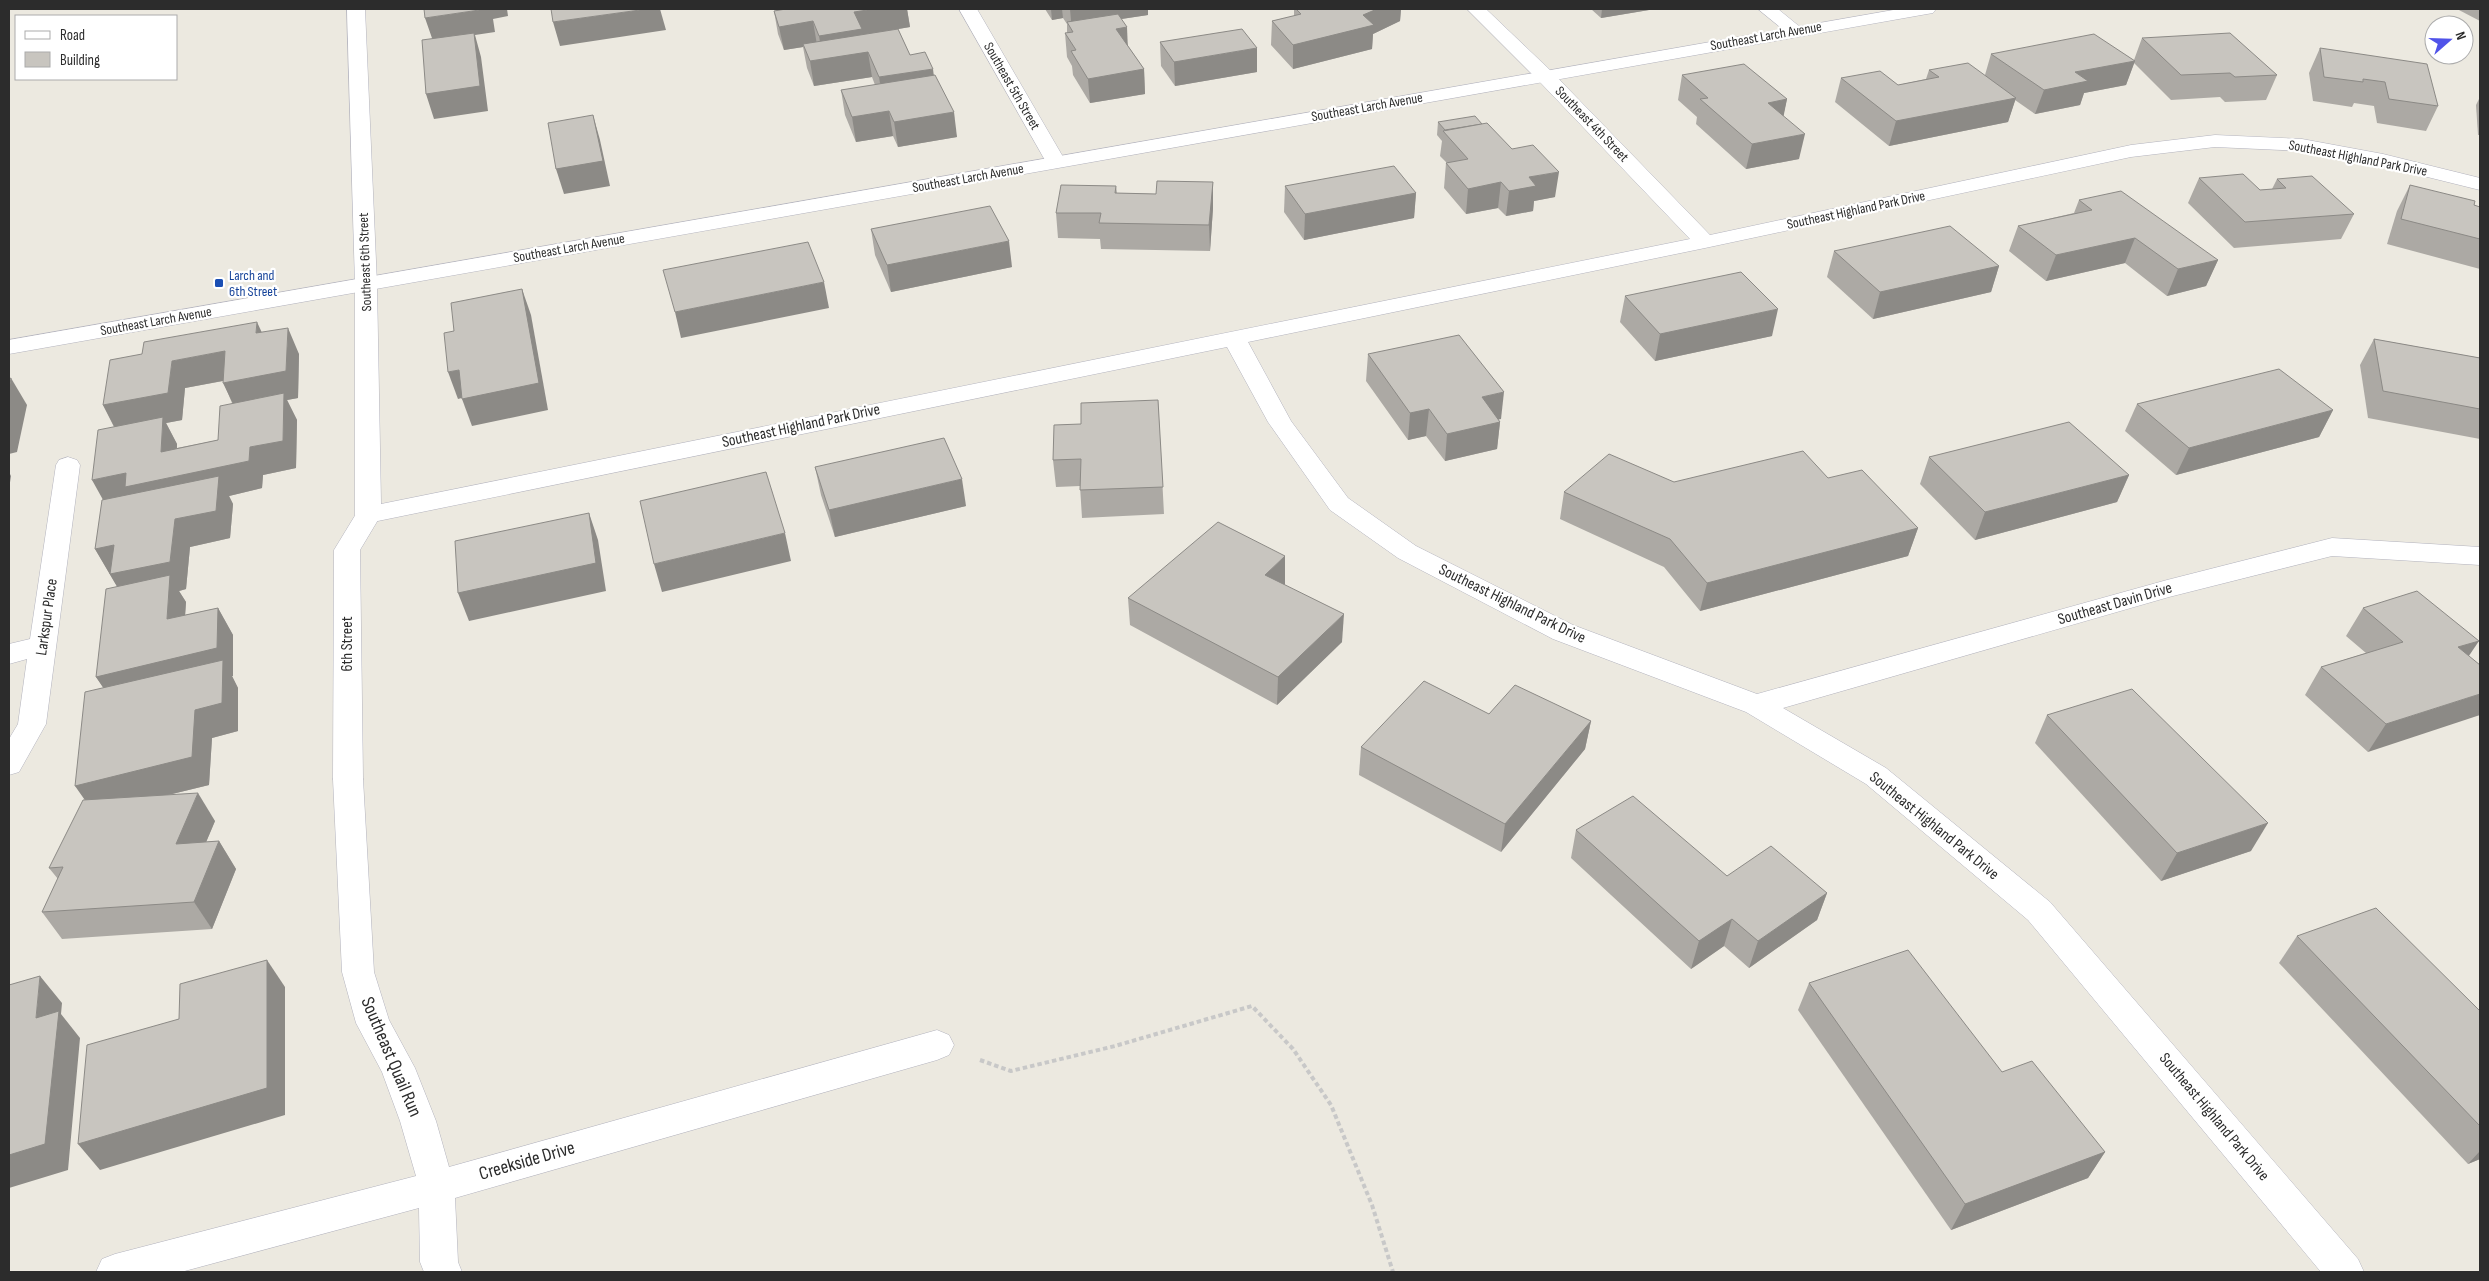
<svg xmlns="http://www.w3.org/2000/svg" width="2489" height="1281" font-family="'Sofia Sans Condensed',sans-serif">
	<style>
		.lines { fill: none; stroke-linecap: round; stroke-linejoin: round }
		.service-casing { stroke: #b3b3be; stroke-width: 1 }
		.minor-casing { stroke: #b3b3be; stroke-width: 1 }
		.tertiary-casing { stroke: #b3b3be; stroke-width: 1 }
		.secondary-casing { stroke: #b3b3be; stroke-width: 1 }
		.path { stroke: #c8c8c8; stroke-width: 4; stroke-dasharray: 4.5 3; stroke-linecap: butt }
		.service { fill: #fff; fill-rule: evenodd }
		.minor { fill: #fff; fill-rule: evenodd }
		.tertiary { fill: #fff; fill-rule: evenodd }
		.secondary { fill: #fff; fill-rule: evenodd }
		.wall { fill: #aca9a4; fill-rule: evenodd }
		.shaded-wall { fill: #8c8a86 }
		.building { fill: #c8c5bf; stroke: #8c8a86 }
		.transit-dot { fill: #1a4fb4; stroke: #fff; stroke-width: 2 }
		.labels { text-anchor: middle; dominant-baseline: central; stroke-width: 4.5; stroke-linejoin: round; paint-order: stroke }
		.far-street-label { font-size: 14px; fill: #2c2c2c; stroke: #fff }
		.far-transit-label { font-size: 14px; fill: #164399; stroke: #fff; text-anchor: start }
		.street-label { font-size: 16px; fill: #2c2c2c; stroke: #fff }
		.near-street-label { font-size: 19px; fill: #2c2c2c; stroke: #fff }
	</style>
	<rect width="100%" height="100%" fill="#ece9e0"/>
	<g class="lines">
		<g class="service-casing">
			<g id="service">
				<polygon points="1758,9 1778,9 1805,31 1802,35 1790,35"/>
				<polygon points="368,507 377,509 381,515 360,550 363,779 359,787 348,790 337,787 333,779 334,550 359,509"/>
			</g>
		</g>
		<g class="minor-casing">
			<g id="minor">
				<polygon points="347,9 365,9 377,284 381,504 1690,239 1537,79 1535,75 1537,71 1551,71 1710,235 2131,145 2215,135 2302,139 2383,154 2480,178 2480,190 2383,166 2302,151 2215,147 2131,157 1705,248 1248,342 1291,421 1348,498 1416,546 1573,625 1757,694 2167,580 2332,538 2480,547 2480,565 2332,556 2169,597 1783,708 1886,768 2050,902 2358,1259 2364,1272 2321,1272 2028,920 1866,784 1746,712 1553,639 1398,558 1330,510 1268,422 1227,347 368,523 359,521 355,515 355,284"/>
				<polygon points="959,9 977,9 1066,162 1063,166 1056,168 1049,166 1046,162"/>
				<polygon points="68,457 77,460 80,465 46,724 19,772 9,775 9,739 18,724 27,659 9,664 9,644 30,639 56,465 59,460"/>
				<polygon points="348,768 359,771 363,779 374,972 389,1020 415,1068 436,1121 449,1167 937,1030 949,1035 954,1045 949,1055 937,1060 455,1198 458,1262 462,1272 424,1272 420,1262 419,1208 181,1272 96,1272 102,1259 115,1254 416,1176 400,1121 382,1072 356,1023 342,972 333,779 337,771"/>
			</g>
		</g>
		<g class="tertiary-casing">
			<polygon id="tertiary" points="1467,9 1486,9 1551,71 1553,75 1551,79 1537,79"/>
		</g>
		<g class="secondary-casing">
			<polygon id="secondary" points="1899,9 1936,9 1933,13 1927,14 9,354 9,340"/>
		</g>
		<polyline class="path" points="980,1060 1011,1071 1115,1046 1252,1006 1293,1049 1331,1105 1372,1205 1393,1272"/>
		<use href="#service" class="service"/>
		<use href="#minor" class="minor"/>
		<use href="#tertiary" class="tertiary"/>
		<use href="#secondary" class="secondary"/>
	</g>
	<g class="wall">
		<polygon points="786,9 907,9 910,27 898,29 910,55 934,75 957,137 898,147 893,136 856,142 845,115 841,90 875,85 872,77 814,86 807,68 803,47 784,50 778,34 774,11"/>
		<polygon points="1045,9 1148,9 1148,15 1121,19 1128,46 1144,69 1145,94 1090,103 1073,75 1072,66 1067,57 1065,33 1067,33 1067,24 1063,18 1052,20"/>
		<polygon points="1294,9 1401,9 1400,21 1373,34 1372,49 1293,69 1271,45 1272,21 1294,16"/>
		<polygon points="1591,9 1655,9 1601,18"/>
		<polygon points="2457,9 2480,9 2480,21"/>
		<polygon points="2142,38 2277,75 2266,100 2225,102 2220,97 2171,100 2134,63 2126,85 2084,93 2080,105 2035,114 2015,100 2008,122 1889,146 1835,102 1841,78 1898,85 1926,79 1929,70 1985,75 1991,54 2134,60"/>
		<polygon points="1160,42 1257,72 1175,86 1161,66"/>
		<polygon points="2320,48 2438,106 2426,131 2377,123 2374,106 2354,103 2352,107 2313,101 2309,73"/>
		<polygon points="1682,75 1787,99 1783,116 1799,159 1746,169 1696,124 1697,117 1678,100"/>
		<polygon points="2480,97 2480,135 2478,135 2476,105"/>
		<polygon points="1438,122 1482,124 1555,197 1534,201 1533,211 1506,216 1498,208 1466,214 1444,188 1446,163 1447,163 1440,156 1442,141 1437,135"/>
		<polygon points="2199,178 2260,190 2272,189 2277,179 2354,214 2341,239 2234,248 2188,203"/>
		<polygon points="1213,182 1213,208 1210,251 1101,249 1100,239 1058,238 1056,213 1116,186 1117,193 1156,194"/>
		<polygon points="2410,185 2480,207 2480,269 2387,244 2397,211"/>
		<polygon points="1285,186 1416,193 1414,218 1304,240 1284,212"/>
		<polygon points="2079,200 2218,260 2206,286 2167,296 2125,263 2046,281 2009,251 2018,226 2074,213"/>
		<polygon points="871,229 1012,267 891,292 875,255"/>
		<polygon points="1834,251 1999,266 1991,292 1873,319 1827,277"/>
		<polygon points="1625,296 1772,336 1655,361 1620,322"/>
		<path d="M262,332L299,354L298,398L287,400L297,420L296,468L263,475L262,488L229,496L233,504L230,538L190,547L186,589L179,591L186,602L185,615L218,608L233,635V676H232L238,688V731L212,738L209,785L168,795L215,821L206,842L219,841L236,869L212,929L62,939L42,912L58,879L49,868L85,800L104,688L96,677L117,586L95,549L114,427L103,405ZM223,381L232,403L218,440L177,448V444L166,423L182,420L185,388Z"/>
		<polygon points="2374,339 2480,358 2480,439 2368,418 2360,365"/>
		<polygon points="1368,354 1501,419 1498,419 1500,422 1497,449 1445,461 1426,436 1408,440 1366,381"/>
		<polygon points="1158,400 1164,514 1082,518 1080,486 1056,487 1053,460 1081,424"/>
		<polygon points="2137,404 2333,410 2319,437 2176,475 2125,431"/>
		<polygon points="1929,457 2129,475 2117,502 1975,540 1920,484"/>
		<polygon points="815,467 966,506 835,537 821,495"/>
		<polygon points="1828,478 1918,528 1908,556 1700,611 1664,567 1560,519 1564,492 1674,482"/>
		<polygon points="1284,584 1342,642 1277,705 1130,625 1128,598 1285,584"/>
		<polygon points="2363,608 2479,641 2368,752 2305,695 2321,667 2366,653 2346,636"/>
		<polygon points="1489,714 1591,721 1585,749 1501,852 1359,775 1361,747"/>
		<polygon points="2047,715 2251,851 2161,881 2035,743"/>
		<polygon points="1576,830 1727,876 1827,893 1817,920 1749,968 1724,946 1691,969 1571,858"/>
		<polygon points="2297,936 2480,1011 2480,1159 2468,1164 2279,963"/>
		<polygon points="1809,983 2002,1072 2105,1152 2088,1178 1951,1230 1798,1010"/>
	</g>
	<g class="shaded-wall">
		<polygon points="486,9 507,9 508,16 493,19 495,32 475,35 481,57 488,111 434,119 426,94 433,41 425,18"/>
		<polygon points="647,9 660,9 666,30 560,46 553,22"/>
		<polygon points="874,9 907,9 910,27 863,35 868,52 872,77 814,86 810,61 823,59 819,36 854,12"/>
		<polygon points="1051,9 1062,9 1063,18 1052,20"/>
		<polygon points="1070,9 1148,9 1148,15 1095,23 1072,31"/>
		<polygon points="1377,9 1401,9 1400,21 1373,34 1372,49 1293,69 1293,45"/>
		<polygon points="1602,9 1655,9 1601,18"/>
		<polygon points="813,21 817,45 803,44 803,47 784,50 779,27"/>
		<polygon points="1127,27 1128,51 1116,29"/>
		<polygon points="1257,48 1257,72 1175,86 1174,62"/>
		<polygon points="2135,61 2126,85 2084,93 2080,105 2035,114 2044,90 2075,72"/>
		<polygon points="933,69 936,93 883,102 879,77"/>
		<polygon points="1144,69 1145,94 1090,103 1088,79"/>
		<polygon points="2016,98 2008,122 1889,146 1896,121"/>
		<polygon points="1787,99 1782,124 1768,103"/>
		<polygon points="889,111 893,136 856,142 852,117"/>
		<polygon points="954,112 957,137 898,147 894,122"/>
		<polygon points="593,115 600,140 610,186 564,194 556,169"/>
		<polygon points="1805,134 1799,159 1746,169 1752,144"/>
		<polygon points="1559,172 1555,197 1534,201 1533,211 1506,216 1509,191 1529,177"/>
		<polygon points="1213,182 1213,208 1210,251 1209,225"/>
		<polygon points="1501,182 1498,208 1466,214 1468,189"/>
		<polygon points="1416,193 1414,218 1304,240 1305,214"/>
		<polygon points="2135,238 2125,263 2046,281 2056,255"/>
		<polygon points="1009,241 1012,267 891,292 887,265"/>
		<polygon points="2218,260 2206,286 2167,296 2178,269"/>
		<polygon points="1999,266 1991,292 1873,319 1880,292"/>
		<polygon points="824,282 829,308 681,338 675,312"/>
		<polygon points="522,289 531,315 548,410 472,426 462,399"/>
		<polygon points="1778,309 1772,336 1655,361 1660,334"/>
		<polygon points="257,322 269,348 256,333"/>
		<polygon points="288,328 299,354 298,398 287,400 297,420 296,468 263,475 262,488 229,496 233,504 230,538 190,547 186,589 179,591 186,602 183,647 167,619 169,593 126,602 95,549 114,545 128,570 170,562 175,519 216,511 217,498 140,514 133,502 107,507 92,480 126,473 132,485 174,477 161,452 163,424 117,432 103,405 168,393 172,361 225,351 238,378 185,388 182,420 166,423 177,444 176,476 249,461 250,447 283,441 284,401 236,410 223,383 286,371"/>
		<polygon points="459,370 469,396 458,399 448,372"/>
		<polygon points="11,378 27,405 17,452 9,454 9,390"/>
		<polygon points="1504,392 1501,419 1479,424 1482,397"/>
		<polygon points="1429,409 1426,436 1408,440 1410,413"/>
		<polygon points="2333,410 2319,437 2176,475 2189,448"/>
		<polygon points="1500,422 1497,449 1445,461 1447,434"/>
		<polygon points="9,472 11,476 9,489"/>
		<polygon points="2129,475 2117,502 1975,540 1985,512"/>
		<polygon points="962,479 966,506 835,537 829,510"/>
		<polygon points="589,513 598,540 606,591 469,621 458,593"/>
		<polygon points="1918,528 1908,556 1700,611 1707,583"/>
		<polygon points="785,533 791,561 662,592 654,564"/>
		<polygon points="1285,556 1285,584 1265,602 1265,575"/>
		<polygon points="218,608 233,635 233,676 232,676 238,688 238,731 212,738 209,785 94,813 75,786 195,710 114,704 96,677"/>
		<polygon points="1344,614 1342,642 1277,705 1278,677"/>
		<polygon points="2479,641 2460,669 2458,647"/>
		<polygon points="2480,694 2480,715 2368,752 2386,724"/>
		<polygon points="1591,721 1585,749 1501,852 1505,824"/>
		<polygon points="198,793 215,821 194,871 176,844"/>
		<polygon points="2268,823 2251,851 2161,881 2177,853"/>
		<polygon points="219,841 236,869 212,929 194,902"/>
		<polygon points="1827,893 1817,920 1749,968 1758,941"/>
		<polygon points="1732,919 1724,946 1691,969 1699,941"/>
		<polygon points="267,960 285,987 285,1115 100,1170 78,1144"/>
		<polygon points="40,976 62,1003 61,1014 80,1038 68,1170 9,1188 9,1155 36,1018"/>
		<polygon points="2480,1151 2480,1159 2468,1164"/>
		<polygon points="2105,1152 2088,1178 1951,1230 1965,1204"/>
	</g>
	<g class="building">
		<polygon points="424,9 486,9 425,18"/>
		<polygon points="551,9 647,9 553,22"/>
		<polygon points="786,9 874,9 854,12 862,29 819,36 813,21 779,27 774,11"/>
		<polygon points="1296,9 1377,9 1363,15 1374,25 1293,45 1272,21 1301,14"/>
		<polygon points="1118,14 1127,27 1116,29 1144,69 1088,79 1071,51 1076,50 1065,33 1073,32 1067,22"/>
		<polygon points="898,29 910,55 925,52 933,69 879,77 868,52 810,61 803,44"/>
		<polygon points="1242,29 1257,48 1174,62 1160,42"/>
		<polygon points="474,33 480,86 426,94 422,40"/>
		<polygon points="2230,33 2277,75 2235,77 2230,73 2181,75 2142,38"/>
		<polygon points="2094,34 2135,61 2075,72 2088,81 2044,90 1991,54"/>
		<polygon points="2320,48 2427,64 2438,106 2389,99 2385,82 2363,79 2363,82 2324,77"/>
		<polygon points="1968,63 2016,98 1896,121 1841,78 1880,71 1898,85 1939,77 1929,70"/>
		<polygon points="1744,64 1787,99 1768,103 1805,134 1752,144 1700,99 1708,98 1682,75"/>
		<polygon points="935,75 954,112 894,122 889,111 852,117 841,90"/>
		<polygon points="593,115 603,161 556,169 548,123"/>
		<polygon points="1475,116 1482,124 1445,130 1438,122"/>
		<polygon points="1487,123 1512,149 1533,145 1559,172 1529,177 1536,186 1509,191 1501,182 1468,189 1446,163 1468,159 1443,131"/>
		<polygon points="1394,166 1416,193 1305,214 1285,186"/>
		<polygon points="2243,174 2260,190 2286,188 2277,179 2312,176 2354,214 2245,222 2199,178"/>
		<polygon points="1157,181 1213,182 1209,225 1099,223 1101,213 1056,213 1061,185 1116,186 1115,193 1156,194"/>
		<polygon points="2410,185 2475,201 2474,205 2480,207 2480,239 2401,219"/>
		<polygon points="2121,191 2218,260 2178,269 2135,238 2056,255 2018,226 2092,210 2079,200"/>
		<polygon points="990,206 1009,241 887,265 871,229"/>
		<polygon points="1950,226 1999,266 1880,292 1834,251"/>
		<polygon points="808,242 824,282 675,312 663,270"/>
		<polygon points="1741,272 1778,309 1660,334 1625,296"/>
		<polygon points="522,289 539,383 462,399 459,370 448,372 444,333 454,331 451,303"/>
		<polygon points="257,322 256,333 288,328 286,371 223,383 225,351 172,361 168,393 103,405 110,360 142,354 144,342"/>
		<polygon points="1459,335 1504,392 1482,397 1500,422 1447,434 1429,409 1410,413 1368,354"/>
		<polygon points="2374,339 2480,358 2480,409 2383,391"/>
		<polygon points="2279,369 2333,410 2189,448 2137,404"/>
		<polygon points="11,378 9,390 9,379"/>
		<polygon points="284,393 283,441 250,447 249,461 125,487 126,473 92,480 98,430 163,417 161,452 218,440 220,406"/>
		<polygon points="1158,400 1163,487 1080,490 1081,459 1053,460 1054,425 1081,424 1081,403"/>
		<polygon points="2069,422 2129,475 1985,512 1929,457"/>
		<polygon points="944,438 962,479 829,510 815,467"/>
		<polygon points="1803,451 1828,478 1862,470 1918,528 1707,583 1670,539 1564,492 1609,454 1674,482"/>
		<polygon points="766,472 785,533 654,564 640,501"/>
		<polygon points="219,476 216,511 175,519 170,562 110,574 114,545 95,549 102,500"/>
		<polygon points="589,513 596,563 458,593 455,541"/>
		<polygon points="1218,522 1285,556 1265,575 1344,614 1278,677 1128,598"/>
		<polygon points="170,575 167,619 218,608 217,648 96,677 106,589"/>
		<polygon points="2417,591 2479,641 2458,647 2480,665 2480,694 2386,724 2321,667 2403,642 2363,608"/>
		<polygon points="223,660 222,703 195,710 192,757 75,786 85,692"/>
		<polygon points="1424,681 1489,714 1515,685 1591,721 1505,824 1361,747"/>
		<polygon points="2132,689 2268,823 2177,853 2047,715"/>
		<polygon points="198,793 176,844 219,841 194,902 42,912 63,867 49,868 83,800"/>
		<polygon points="1633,796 1727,876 1771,846 1827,893 1758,941 1732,919 1699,941 1576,830"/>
		<polygon points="2376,908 2480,1011 2480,1126 2297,936"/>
		<polygon points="1908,950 2002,1072 2032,1061 2105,1152 1965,1204 1809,983"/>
		<polygon points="267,960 267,1088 78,1144 87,1045 179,1019 180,984"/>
		<polygon points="40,976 36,1018 59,1011 45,1144 9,1155 9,985"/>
	</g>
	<rect class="transit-dot" x="214" y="278" width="10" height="10" rx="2.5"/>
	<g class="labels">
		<g class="far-street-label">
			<text transform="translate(1766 36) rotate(-10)">Southeast Larch Avenue</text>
			<text transform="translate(1012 86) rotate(60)">Southeast 5th Street</text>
			<text transform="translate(1367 107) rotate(-10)">Southeast Larch Avenue</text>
			<text transform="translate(1592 124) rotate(46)">Southeast 4th Street</text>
			<text transform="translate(2358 158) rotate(11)">Southeast Highland Park Drive</text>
			<text transform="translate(968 178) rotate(-10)">Southeast Larch Avenue</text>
			<text transform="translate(1856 210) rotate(-12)">Southeast Highland Park Drive</text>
			<text transform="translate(569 248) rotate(-10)">Southeast Larch Avenue</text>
			<text transform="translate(365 262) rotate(-92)">Southeast 6th Street</text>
			<text transform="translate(156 321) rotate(-10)">Southeast Larch Avenue</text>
		</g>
		<g class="far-transit-label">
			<text x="229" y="275">Larch and<tspan x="229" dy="16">6th Street</tspan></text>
		</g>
		<g class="street-label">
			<text transform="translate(801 426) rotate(-12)">Southeast Highland Park Drive</text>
			<text transform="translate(1512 604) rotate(26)">Southeast Highland Park Drive</text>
			<text transform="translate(2115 604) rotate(-16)">Southeast Davin Drive</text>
			<text transform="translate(47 617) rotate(-82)">Larkspur Place</text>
			<text transform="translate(347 644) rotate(-90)">6th Street</text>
			<text transform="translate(1934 826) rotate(39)">Southeast Highland Park Drive</text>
			<text transform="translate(2214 1117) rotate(50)">Southeast Highland Park Drive</text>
		</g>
		<g class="near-street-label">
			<text transform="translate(391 1057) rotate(67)">Southeast Quail Run</text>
			<text transform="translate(527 1161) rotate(-16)">Creekside Drive</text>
		</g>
	</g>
	<rect width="2489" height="1281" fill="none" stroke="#2c2c2c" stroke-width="20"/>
	<rect x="15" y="15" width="162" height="65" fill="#ffffff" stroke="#ababab"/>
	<rect x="25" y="31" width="25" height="8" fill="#ffffff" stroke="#ababab"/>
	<text x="60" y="40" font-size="15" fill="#2c2c2c">Road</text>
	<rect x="25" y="52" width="25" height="15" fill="#c8c5bf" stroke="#ababab"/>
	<text x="60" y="65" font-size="15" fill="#2c2c2c">Building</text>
	<g transform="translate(2449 40) rotate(70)"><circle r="24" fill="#ffffff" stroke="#ababab"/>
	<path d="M0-4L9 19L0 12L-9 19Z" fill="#5053e9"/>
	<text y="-8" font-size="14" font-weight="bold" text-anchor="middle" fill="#2c2c2c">N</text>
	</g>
</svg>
